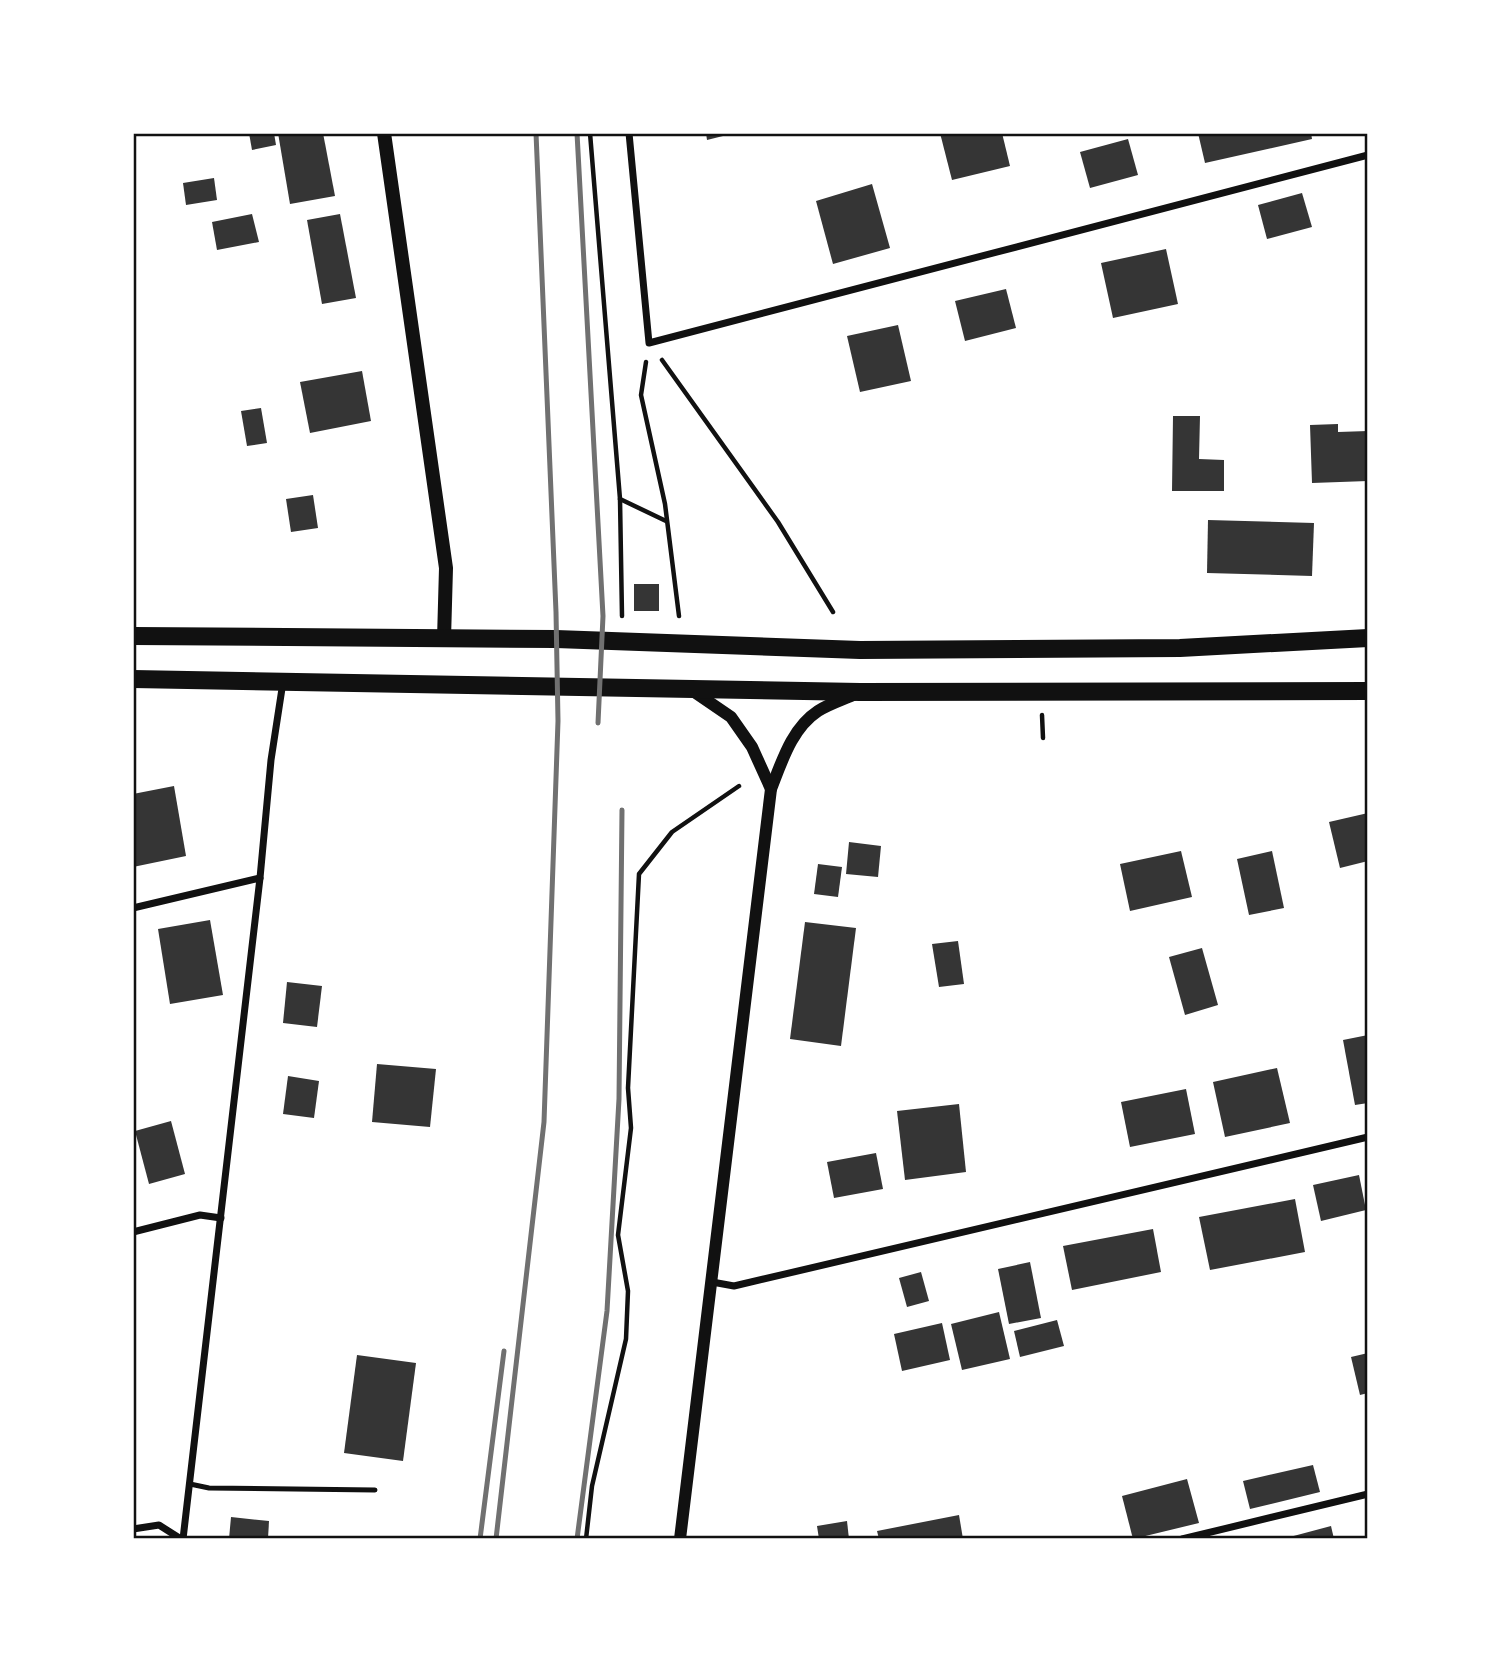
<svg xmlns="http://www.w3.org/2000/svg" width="1501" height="1672" font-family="Inter,sans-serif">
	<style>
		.building { fill: #353535 }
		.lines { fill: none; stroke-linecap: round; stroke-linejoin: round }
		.path { stroke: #111; stroke-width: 4.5 }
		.service { stroke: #111; stroke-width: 5 }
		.minor { stroke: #111; stroke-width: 7 }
		.tertiary { stroke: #111; stroke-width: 12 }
		.secondary { stroke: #111; stroke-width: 14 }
		.primary { stroke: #111; stroke-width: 18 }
		.rail { stroke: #707070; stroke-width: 5 }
		.neatline { fill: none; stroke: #111; stroke-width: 2.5 }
	</style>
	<rect width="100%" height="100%" fill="#fff"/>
	<g class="building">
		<polygon points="249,133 274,133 276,145 252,150"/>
		<polygon points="278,133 323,133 335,196 290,204"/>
		<polygon points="706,133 731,133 731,134 707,140"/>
		<polygon points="940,133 1002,133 1010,166 952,180"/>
		<polygon points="1198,133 1311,133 1312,139 1205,163"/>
		<polygon points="1128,139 1138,175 1090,188 1080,152"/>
		<polygon points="214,178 217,200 186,205 183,183"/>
		<polygon points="872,184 890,248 833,264 816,201"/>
		<polygon points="1302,193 1312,227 1267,239 1258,205"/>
		<polygon points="252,214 259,242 217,250 212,222"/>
		<polygon points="340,214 356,298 322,304 307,220"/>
		<polygon points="1166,249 1178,304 1113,318 1101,263"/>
		<polygon points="1006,289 1016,328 965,341 955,301"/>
		<polygon points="898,325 911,381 860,392 847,336"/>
		<polygon points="362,371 371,421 310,433 300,382"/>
		<polygon points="261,408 267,443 247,446 241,411"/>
		<polygon points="1173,416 1200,416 1199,459 1224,460 1224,491 1172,491"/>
		<polygon points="1338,424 1338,432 1368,431 1368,481 1312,483 1310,425"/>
		<polygon points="313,495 318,528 291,532 286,499"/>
		<polygon points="1208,520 1314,523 1312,576 1207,573"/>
		<rect x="634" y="584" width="25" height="27"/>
		<polygon points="174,786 186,856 133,867 133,794"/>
		<polygon points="1368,813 1368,861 1340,868 1329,822"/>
		<polygon points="849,842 881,846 878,877 846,874"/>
		<polygon points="1181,851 1192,897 1130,911 1120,864"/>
		<polygon points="1272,851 1284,908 1249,915 1237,859"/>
		<polygon points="818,864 842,867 838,897 814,894"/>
		<polygon points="210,920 223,995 170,1004 158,929"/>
		<polygon points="805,922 856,928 841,1046 790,1039"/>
		<polygon points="958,941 964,984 939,987 932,944"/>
		<polygon points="1202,948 1218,1005 1185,1015 1169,957"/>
		<polygon points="287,982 322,986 317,1027 283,1023"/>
		<polygon points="1368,1035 1368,1103 1355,1105 1343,1040"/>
		<polygon points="377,1064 436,1069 430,1127 372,1122"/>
		<polygon points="1277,1068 1290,1123 1225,1137 1213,1082"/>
		<polygon points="288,1076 319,1081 314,1118 283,1114"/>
		<polygon points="1186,1089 1195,1134 1130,1147 1121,1102"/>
		<polygon points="959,1104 966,1172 905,1180 897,1111"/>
		<polygon points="171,1121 185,1174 149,1184 135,1131"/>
		<polygon points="876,1153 883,1189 834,1198 827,1162"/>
		<polygon points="1359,1175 1366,1210 1321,1221 1313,1185"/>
		<polygon points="1295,1199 1305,1252 1210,1270 1199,1217"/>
		<polygon points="1153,1229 1161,1272 1072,1290 1063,1246"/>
		<polygon points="1030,1262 1041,1318 1009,1324 998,1269"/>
		<polygon points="921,1272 929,1301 907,1307 899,1278"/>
		<polygon points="999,1312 1010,1359 962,1370 951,1324"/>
		<polygon points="1057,1320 1064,1346 1020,1357 1014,1331"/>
		<polygon points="942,1323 950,1360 902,1371 894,1334"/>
		<polygon points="1368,1353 1368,1393 1360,1395 1351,1357"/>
		<polygon points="357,1355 416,1363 403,1461 344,1453"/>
		<polygon points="1313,1465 1320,1492 1250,1509 1243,1481"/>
		<polygon points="1187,1479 1199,1523 1133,1539 1122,1496"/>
		<polygon points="959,1515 963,1539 879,1539 877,1531"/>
		<polygon points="231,1517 269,1521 268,1539 229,1539"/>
		<polygon points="847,1521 849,1539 819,1539 817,1526"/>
		<polygon points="1331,1526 1334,1539 1286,1539 1286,1538"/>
	</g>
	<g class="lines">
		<g class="path">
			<polyline points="590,133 620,499 622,616"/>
			<polyline points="662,360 778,522 833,612"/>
			<polyline points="646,362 641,395 665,504 679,616"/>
			<polyline points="620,499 666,521"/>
			<polyline points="1042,715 1043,738"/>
			<polyline points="586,1539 592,1486 626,1339 628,1291 618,1235 631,1128 628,1088 639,874 672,832 739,786"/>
		</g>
		<polyline class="service" points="190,1484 209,1488 375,1490"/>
		<g class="minor">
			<polyline points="629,133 649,343 1368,155"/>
			<polyline points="133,908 260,878"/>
			<polyline points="133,1232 200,1215 221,1218"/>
			<polyline points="712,1282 734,1286 1368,1137"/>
			<polyline points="133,1529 159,1525 181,1539"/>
			<polyline points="183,1539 260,878 271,760 283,682"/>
			<polyline points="1182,1539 1368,1494"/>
		</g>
		<g class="tertiary">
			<polyline points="693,691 731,717 752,747 771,789"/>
			<path d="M680,1539L771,789C782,761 792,728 818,711C829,704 842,700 853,695"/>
		</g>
		<polyline class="secondary" points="384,133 446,568 444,639"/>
		<g class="primary">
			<polyline points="133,636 556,639 860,650 1180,648 1368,638"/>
			<polyline points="133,679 860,692 1368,691"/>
		</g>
		<g class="rail">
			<polyline points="577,133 603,616 598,723"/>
			<polyline points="480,1539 504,1351"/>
			<polyline points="496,1539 544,1122 558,721 556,612 536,133"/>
			<polyline points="577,1539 607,1311 619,1099 622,810"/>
		</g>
	</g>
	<rect width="1501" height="1672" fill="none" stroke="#ffffff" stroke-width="270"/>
	<rect x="135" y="135" width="1231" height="1402" class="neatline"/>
</svg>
